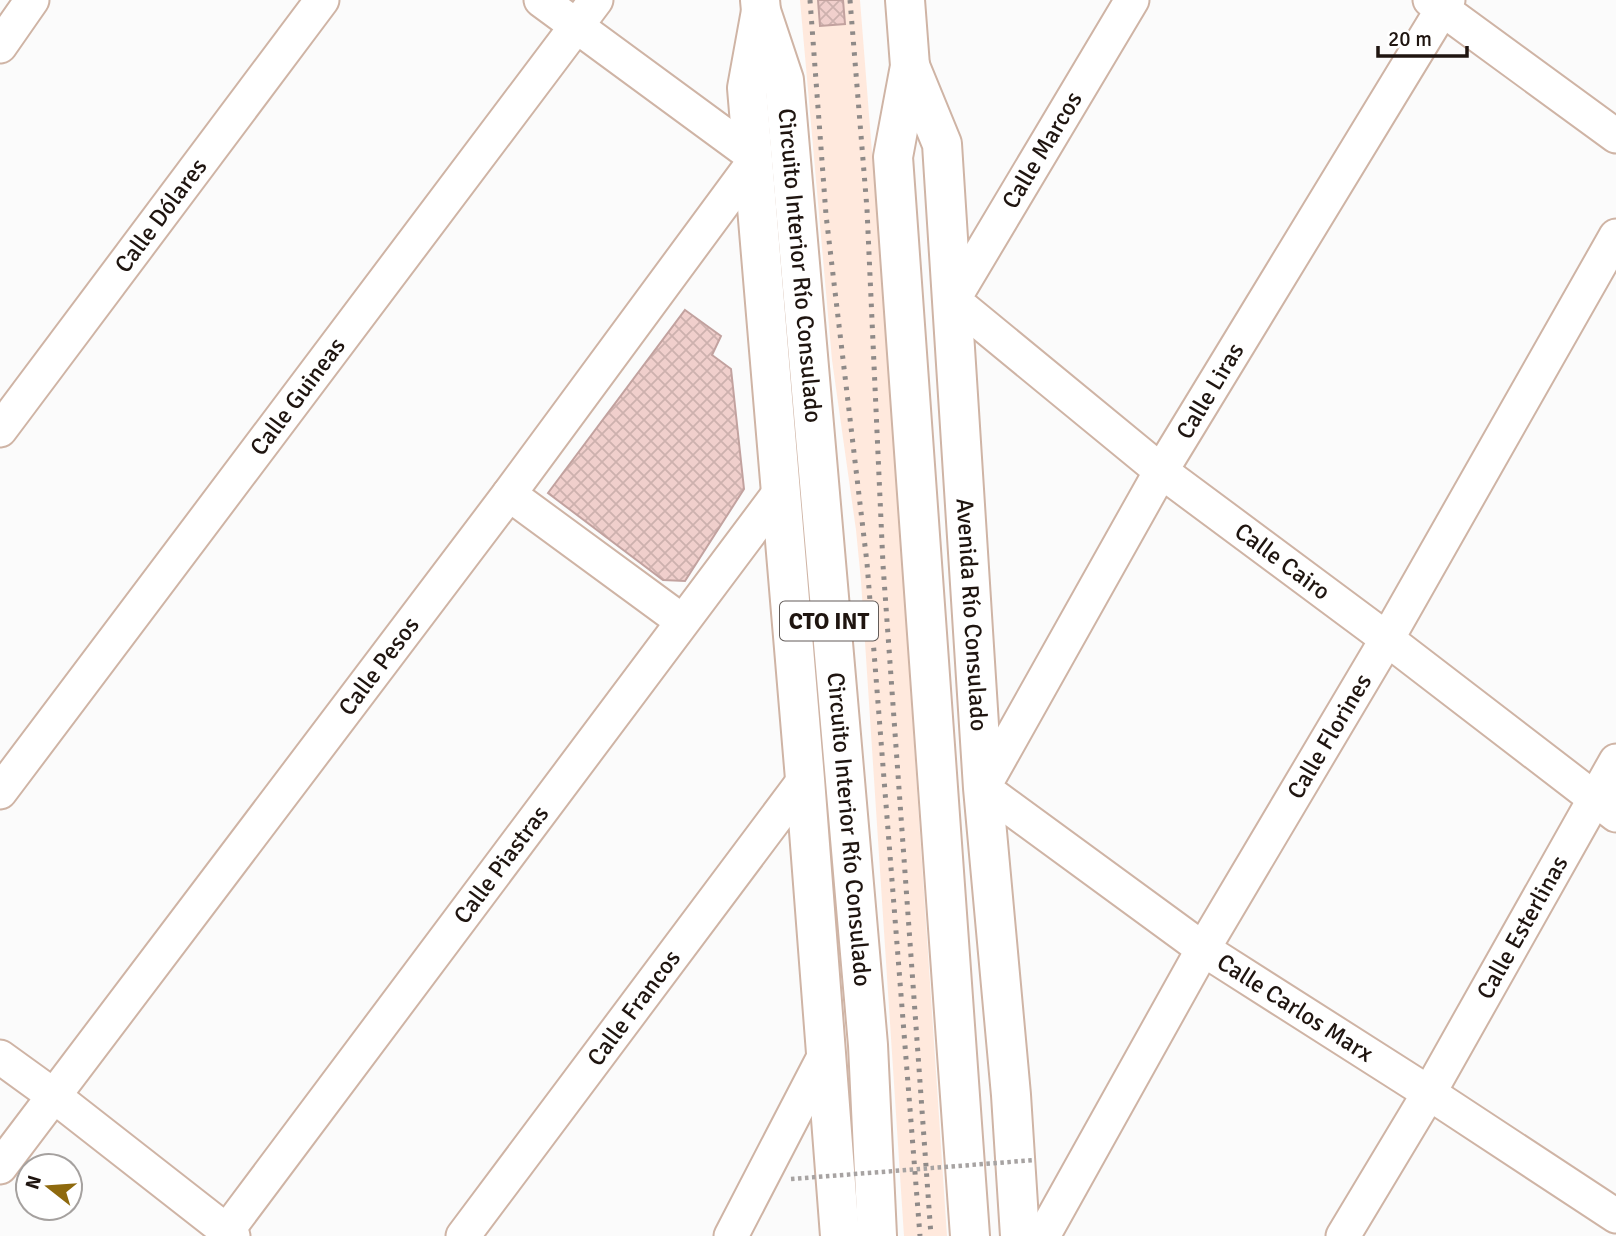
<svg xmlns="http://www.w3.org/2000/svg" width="1616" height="1236" font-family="Signika,sans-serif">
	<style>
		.built { fill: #ffe9dd }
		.building { fill: url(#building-cross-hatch); stroke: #c2a29f; stroke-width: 2 }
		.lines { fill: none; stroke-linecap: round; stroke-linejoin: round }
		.minor-casing { stroke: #cfb4a5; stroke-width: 37 }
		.secondary-casing { stroke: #cfb4a5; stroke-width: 42 }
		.motorway-casing { stroke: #cfb4a5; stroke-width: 42 }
		.minor { stroke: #fff; stroke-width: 33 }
		.secondary { stroke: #fff; stroke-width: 38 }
		.motorway { stroke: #fff; stroke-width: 38 }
		.rail { stroke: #8f8a88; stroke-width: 5; stroke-dasharray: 3.5 7; stroke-linecap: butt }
		.path-bridge { stroke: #a7a3a2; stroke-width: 4.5; stroke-dasharray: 3.5 3.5; stroke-linecap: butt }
		.labels { text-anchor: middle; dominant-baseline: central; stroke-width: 7; stroke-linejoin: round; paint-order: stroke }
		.shield { fill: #fff; stroke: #625b58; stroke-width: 2 }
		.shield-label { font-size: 23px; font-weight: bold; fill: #1f1510 }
		.street-label { font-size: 24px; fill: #1f1510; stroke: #fff }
	</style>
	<defs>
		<pattern id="building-cross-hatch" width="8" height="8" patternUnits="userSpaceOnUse" patternTransform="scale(1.75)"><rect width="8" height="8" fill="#f0cfcc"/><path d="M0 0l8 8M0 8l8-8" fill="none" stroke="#cdb1ae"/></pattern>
	</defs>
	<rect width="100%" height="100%" fill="#fbfbfb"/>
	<polygon class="built" points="800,0 860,0 888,356 947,1236 904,1236 861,581 856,530 832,360"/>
	<g class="building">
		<polygon points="818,0 843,0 845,24 820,26"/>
		<polygon points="685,310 721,336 712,355 731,369 744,489 685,581 663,580 548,493"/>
	</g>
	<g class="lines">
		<g class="minor-casing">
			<g id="minor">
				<polyline points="541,0 752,155"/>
				<path id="s1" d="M1132,0L953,300L1161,471L1387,639L1616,815"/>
				<polyline points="1430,0 1616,136"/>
				<path id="s2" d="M1448,0L1161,471L983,788L1203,949L1429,1093L1616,1216"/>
				<polyline points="0,46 32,0"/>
				<path id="s3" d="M0,430L322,0"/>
				<polyline points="509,494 682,621"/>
				<path id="s4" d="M0,792L596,0"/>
				<polyline points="0,1057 54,1096 233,1236"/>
				<path id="s5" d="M0,1167L509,494L753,163"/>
				<path id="s6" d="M223,1236L780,492"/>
				<path id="s7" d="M463,1236L805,779"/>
				<polyline points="731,1236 827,1051"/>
				<path id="s8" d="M1043,1236L1203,949L1387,639L1616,236"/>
				<path id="s9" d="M1343,1236L1429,1093L1616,761"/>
			</g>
		</g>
		<g class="secondary-casing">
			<g id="secondary">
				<polyline points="761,11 747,88 805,779 840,1236"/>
				<path id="s10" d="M910,66L942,144L983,788L1011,1095L1020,1236"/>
			</g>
		</g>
		<g class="motorway-casing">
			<g id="motorway">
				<path id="s11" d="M760,0L761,11L784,80L868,1045L877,1236"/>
				<polyline points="905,0 910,66 893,157 970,1236"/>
			</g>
		</g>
		<use href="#minor" class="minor"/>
		<use href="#secondary" class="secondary"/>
		<use href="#motorway" class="motorway"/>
		<g class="rail">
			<polyline points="810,0 826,215 867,563 920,1236"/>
			<polyline points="850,0 867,209 883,565 931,1236"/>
		</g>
		<polyline class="path-bridge" points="791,1179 1035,1160"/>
	</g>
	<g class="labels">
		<rect class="shield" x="780" y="601.5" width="98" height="39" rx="5"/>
		<g class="shield-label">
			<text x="829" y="621">CTO INT</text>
		</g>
		<g class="street-label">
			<text transform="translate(1042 150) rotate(-59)">Calle Marcos</text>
			<text stroke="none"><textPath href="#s3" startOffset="268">Calle Dólares</textPath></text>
			<text stroke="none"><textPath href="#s11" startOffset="270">Circuito Interior Río Consulado</textPath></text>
			<text transform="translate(1210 391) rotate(-59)">Calle Liras</text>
			<text stroke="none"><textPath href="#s4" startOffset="495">Calle Guineas</textPath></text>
			<text stroke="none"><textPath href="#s1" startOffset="770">Calle Cairo</textPath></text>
			<text stroke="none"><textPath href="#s10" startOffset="556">Avenida Río Consulado</textPath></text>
			<text stroke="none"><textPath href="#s5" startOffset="628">Calle Pesos</textPath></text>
			<text stroke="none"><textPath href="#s8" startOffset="576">Calle Florines</textPath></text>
			<text stroke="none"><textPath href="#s11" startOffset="836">Circuito Interior Río Consulado</textPath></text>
			<text stroke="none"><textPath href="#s6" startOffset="464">Calle Piastras</textPath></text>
			<text stroke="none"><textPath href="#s9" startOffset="357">Calle Esterlinas</textPath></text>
			<text stroke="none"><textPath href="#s7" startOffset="285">Calle Francos</textPath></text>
			<text stroke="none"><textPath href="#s2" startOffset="1297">Calle Carlos Marx</textPath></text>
		</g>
	</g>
	<g transform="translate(49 1187) rotate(287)"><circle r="33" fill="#ffffff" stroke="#a5a19f" stroke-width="2"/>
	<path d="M0-5L12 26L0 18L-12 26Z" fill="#8e690d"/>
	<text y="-10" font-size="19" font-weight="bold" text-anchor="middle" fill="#1f1510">N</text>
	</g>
	<path d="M1378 46v10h89v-10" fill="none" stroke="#1f1510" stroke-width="3.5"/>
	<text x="1388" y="46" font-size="21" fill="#1f1510" stroke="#ffffff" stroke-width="5" paint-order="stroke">20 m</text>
</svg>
